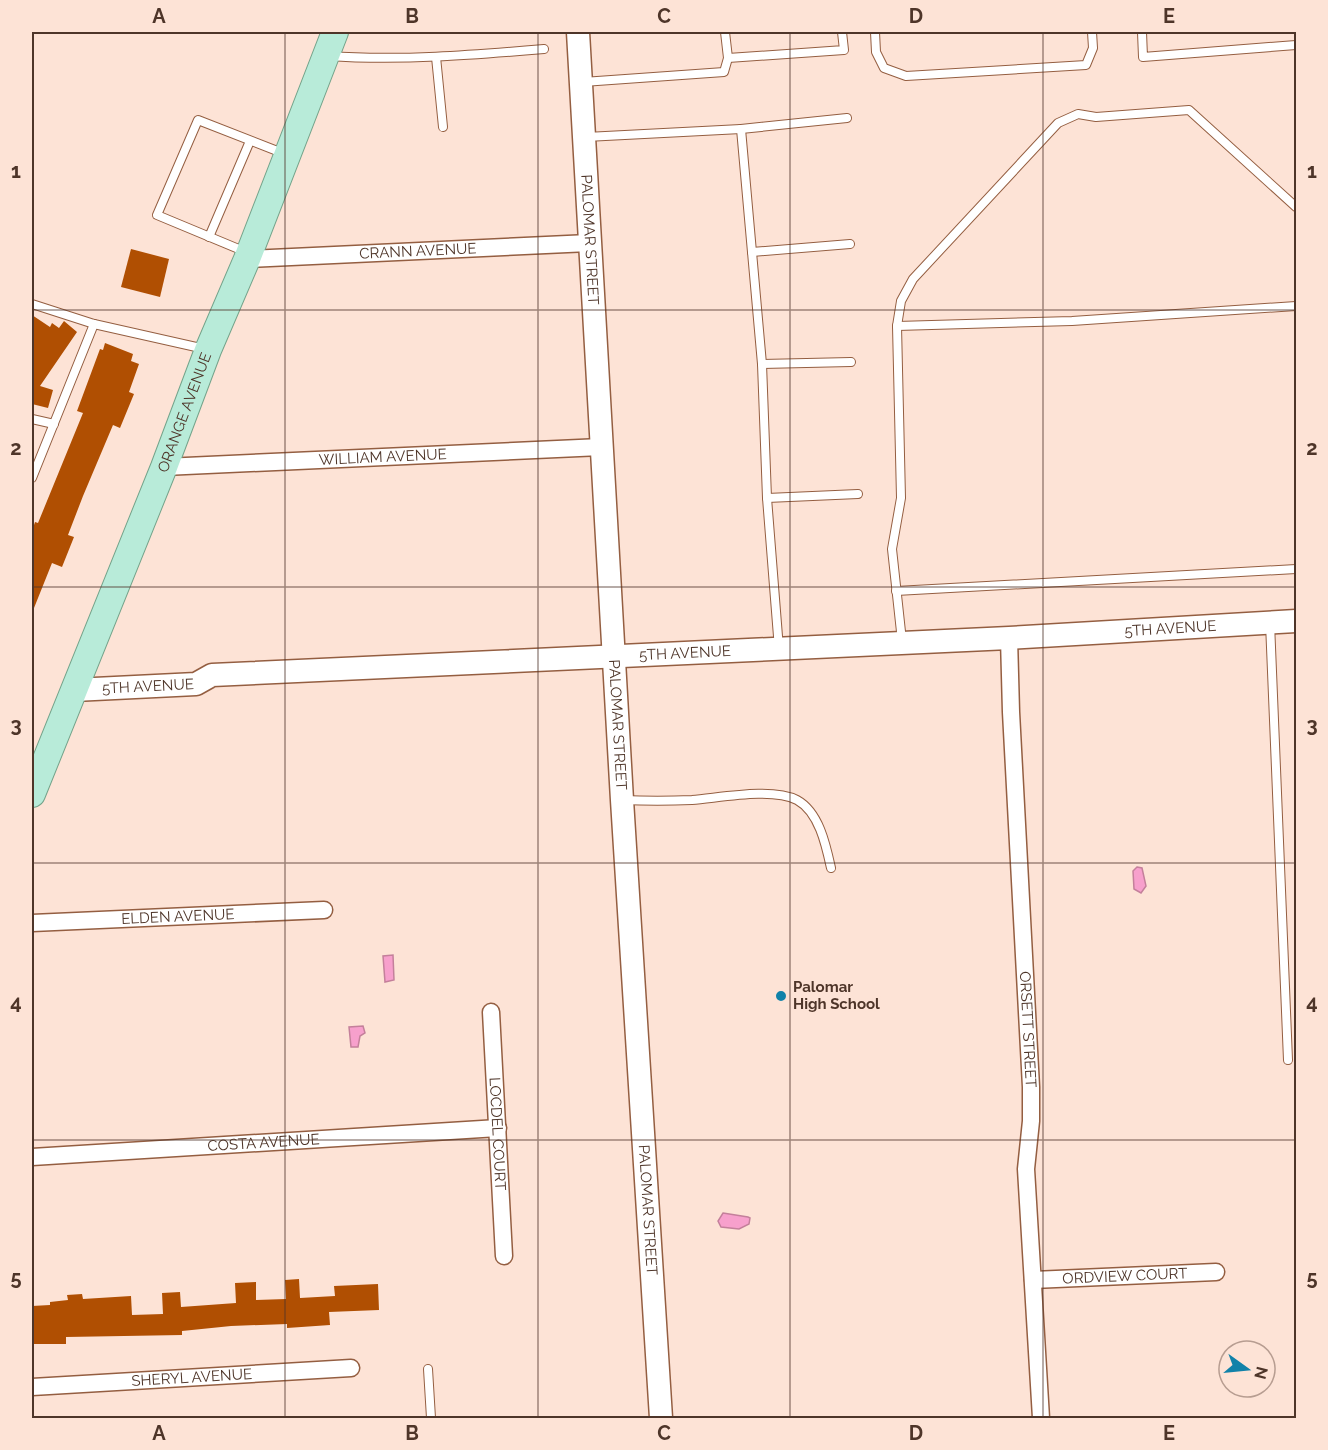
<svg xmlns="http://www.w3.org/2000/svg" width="1328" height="1450" font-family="Raleway,sans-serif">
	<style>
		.water { fill: #f7a0cc; stroke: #c4809b; stroke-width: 1.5 }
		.building { fill: #b04f02 }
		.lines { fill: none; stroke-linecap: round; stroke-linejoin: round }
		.lane-casing { stroke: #945e41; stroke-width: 10 }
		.street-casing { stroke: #945e41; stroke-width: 19 }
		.secondary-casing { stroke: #945e41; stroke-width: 25 }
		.primary-casing { stroke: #74a38a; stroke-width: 28 }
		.lane { stroke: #fff; stroke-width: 8 }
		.street { stroke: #fff; stroke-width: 16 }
		.secondary { stroke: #fff; stroke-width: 22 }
		.primary { stroke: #b8ebd9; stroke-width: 26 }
		.grid { fill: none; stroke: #4e3529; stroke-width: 1.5; stroke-opacity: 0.55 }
		.poi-dot { fill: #1182a9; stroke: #fde3d6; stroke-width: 2 }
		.labels { text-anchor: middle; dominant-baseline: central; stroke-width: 6; stroke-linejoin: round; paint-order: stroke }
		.street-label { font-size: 15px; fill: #4e3529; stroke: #fde3d6 }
		.poi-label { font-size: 15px; font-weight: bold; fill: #4e3529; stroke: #fde3d6; text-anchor: start }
		.neatline { fill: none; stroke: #4e3529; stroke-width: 2 }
		.grid-label { font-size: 20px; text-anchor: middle; font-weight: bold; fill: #4e3529 }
	</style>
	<rect width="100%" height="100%" fill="#fde3d6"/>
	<g class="water">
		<polygon points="1137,867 1142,868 1146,886 1141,893 1134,889 1133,871"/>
		<polygon points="393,955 394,980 385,982 383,956"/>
		<polygon points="363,1026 365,1033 360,1036 358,1047 351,1047 349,1027"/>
		<polygon points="723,1213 748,1217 750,1218 749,1224 739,1229 721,1227 718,1221"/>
	</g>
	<g class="building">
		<polygon points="131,249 169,259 160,297 121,287"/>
		<polygon points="32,315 50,327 52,323 59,328 64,321 77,332 40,386 53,390 48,408 32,404"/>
		<polygon points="105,343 133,354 131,361 139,364 129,392 134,394 120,428 113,425 83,496 68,535 74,537 62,567 52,563 32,613 32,531 35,522 38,523 83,413 77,411 100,349 103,350"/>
		<polygon points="299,1279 300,1298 335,1296 334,1286 378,1284 379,1310 329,1312 330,1325 287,1328 287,1324 231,1326 182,1331 182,1335 66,1337 66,1344 32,1344 32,1306 50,1305 50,1302 68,1300 67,1295 82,1294 83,1299 131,1296 132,1315 163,1314 162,1293 180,1292 181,1307 236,1303 235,1283 256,1282 256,1300 286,1299 285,1280"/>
	</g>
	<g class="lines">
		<g class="lane-casing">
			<g id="lane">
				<polyline points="875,32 876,52 884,68 906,76 1086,65 1093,48 1092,32"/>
				<polyline points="1142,32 1143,57 1296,45"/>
				<path d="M328,56C400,61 472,55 544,49"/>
				<polyline points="436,57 443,127"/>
				<polyline points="728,58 844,50 842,32"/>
				<polyline points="583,82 724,72 728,58 725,32"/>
				<polyline points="741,129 847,118"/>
				<polyline points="586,137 741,129 762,364 767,498 779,649"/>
				<polyline points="209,237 250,141"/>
				<polyline points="246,252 157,215 198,120 285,154"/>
				<polyline points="752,252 850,244"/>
				<polyline points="32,304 94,324 205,349"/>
				<polyline points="897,326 1072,321 1296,306"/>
				<polyline points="762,364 851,362"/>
				<polyline points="32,419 54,424"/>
				<polyline points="32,478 94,324"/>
				<polyline points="767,498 858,494"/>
				<polyline points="896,591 1296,569"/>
				<polyline points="1270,623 1288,1060"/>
				<polyline points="902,641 892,549 901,498 897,326 901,301 913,279 1058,123 1078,114 1096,117 1189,110 1296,207"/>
				<path d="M622,800C646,801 669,801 692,800C719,798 772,787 797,800C819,812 826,845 831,868"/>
				<polyline points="428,1369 431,1418"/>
			</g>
		</g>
		<g class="street-casing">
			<g id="street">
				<path id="s1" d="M247,259L589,243"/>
				<path id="s2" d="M164,467L601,447"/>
				<path id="s3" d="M1009,638L1011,712L1031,1087V1121L1026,1169L1041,1418"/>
				<path id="s4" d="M32,923L324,910"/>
				<path id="s5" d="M491,1012L504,1256"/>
				<path id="s6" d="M32,1157L498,1128"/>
				<path id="s7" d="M1033,1280L1216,1272"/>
				<path id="s8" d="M32,1387L351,1368"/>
			</g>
		</g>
		<g class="secondary-casing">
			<g id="secondary">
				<path id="s9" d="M578,32L622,800L661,1418"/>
				<path id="s10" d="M74,690L196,684L212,675L1009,638L1296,621"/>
			</g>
		</g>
		<g class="primary-casing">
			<g id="primary">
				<path id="s11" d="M32,794L164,467L208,350L247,259L335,32"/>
			</g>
		</g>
		<use href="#lane" class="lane"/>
		<use href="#street" class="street"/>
		<use href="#secondary" class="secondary"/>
		<use href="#primary" class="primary"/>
	</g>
	<path class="grid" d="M285,32V1418M538,32V1418M790,32V1418M1043,32V1418M32,310H1296M32,587H1296M32,863H1296M32,1140H1296"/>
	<circle class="poi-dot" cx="781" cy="996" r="6"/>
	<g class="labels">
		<g class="street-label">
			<text stroke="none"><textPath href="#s9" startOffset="208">PALOMAR STREET</textPath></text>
			<text stroke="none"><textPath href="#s1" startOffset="171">CRANN AVENUE</textPath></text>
			<text stroke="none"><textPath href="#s11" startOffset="411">ORANGE AVENUE</textPath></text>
			<text stroke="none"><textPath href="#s2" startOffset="219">WILLIAM AVENUE</textPath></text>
			<text stroke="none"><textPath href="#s10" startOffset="1100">5TH AVENUE</textPath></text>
			<text stroke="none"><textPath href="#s10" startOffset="614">5TH AVENUE</textPath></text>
			<text stroke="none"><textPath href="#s10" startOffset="74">5TH AVENUE</textPath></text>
			<text stroke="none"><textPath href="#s9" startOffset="694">PALOMAR STREET</textPath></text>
			<text stroke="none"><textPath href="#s4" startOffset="146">ELDEN AVENUE</textPath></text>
			<text stroke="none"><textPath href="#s3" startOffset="392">ORSETT STREET</textPath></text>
			<text stroke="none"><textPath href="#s5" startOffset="122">LOCDEL COURT</textPath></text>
			<text stroke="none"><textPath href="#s6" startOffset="232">COSTA AVENUE</textPath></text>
			<text stroke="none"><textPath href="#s9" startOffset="1180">PALOMAR STREET</textPath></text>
			<text stroke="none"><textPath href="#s7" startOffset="92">ORDVIEW COURT</textPath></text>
			<text stroke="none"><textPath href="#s8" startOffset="160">SHERYL AVENUE</textPath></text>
		</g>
		<g class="poi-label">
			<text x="793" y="987">Palomar<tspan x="793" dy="17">High School</tspan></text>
		</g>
	</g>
	<rect width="1328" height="1450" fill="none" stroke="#fde3d6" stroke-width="66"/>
	<g transform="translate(1247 1369) rotate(105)"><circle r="28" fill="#fde3d6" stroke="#b79d91" stroke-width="1.5"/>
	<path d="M0-4.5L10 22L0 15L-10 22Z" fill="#1182a9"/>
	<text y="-9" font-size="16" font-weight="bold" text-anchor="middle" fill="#4e3529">N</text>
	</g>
	<rect x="33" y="33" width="1262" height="1384" class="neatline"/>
	<g class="grid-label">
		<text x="159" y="23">A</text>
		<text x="412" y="23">B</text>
		<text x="664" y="23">C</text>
		<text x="916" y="23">D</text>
		<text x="1169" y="23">E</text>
		<text x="16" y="178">1</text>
		<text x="1312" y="178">1</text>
		<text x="16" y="455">2</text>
		<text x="1312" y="455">2</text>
		<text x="16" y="732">3</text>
		<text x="1312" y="732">3</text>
		<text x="16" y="1009">4</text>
		<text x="1312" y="1009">4</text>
		<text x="16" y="1285">5</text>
		<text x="1312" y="1285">5</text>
		<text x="159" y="1440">A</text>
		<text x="412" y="1440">B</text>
		<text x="664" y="1440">C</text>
		<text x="916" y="1440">D</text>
		<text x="1169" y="1440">E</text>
	</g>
</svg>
